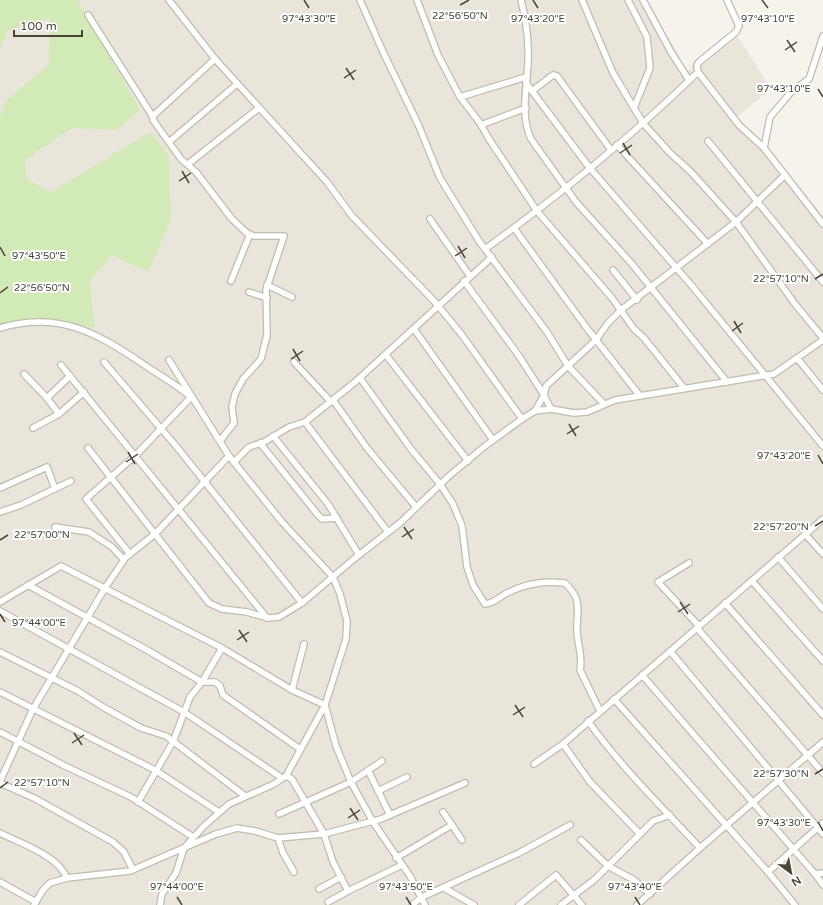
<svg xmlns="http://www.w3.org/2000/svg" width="823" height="905" font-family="'Varela Round',sans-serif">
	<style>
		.residential { fill: #eae5da }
		.green { fill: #d2eab5 }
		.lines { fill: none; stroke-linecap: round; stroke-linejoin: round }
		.street-casing { stroke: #c2bbae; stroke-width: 8 }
		.street { stroke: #fff; stroke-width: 5.5 }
		.ticks { fill: none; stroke: #4b4439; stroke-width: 1.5 }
		.ticks-label { font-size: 10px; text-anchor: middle; fill: #4b4439; stroke: #fff; stroke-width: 4; stroke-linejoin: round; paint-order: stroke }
	</style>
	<rect width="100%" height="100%" fill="#f6f3ec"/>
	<polygon class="residential" points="0,0 647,0 688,72 696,59 733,29 771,89 737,117 761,140 823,216 823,827 821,829 823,832 823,905 0,905"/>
	<polygon class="green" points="0,0 77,0 140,110 117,130 72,128 25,160 27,180 51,192 150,132 169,156 171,219 148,272 112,255 90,280 94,328 56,319 0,324 0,116 7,100 49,64 50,18 8,30 0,48"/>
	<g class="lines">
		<g class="street-casing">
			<g id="street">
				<polyline points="169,0 215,59 327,182 352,216 435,302 462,335 522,419"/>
				<polyline points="360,0 384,54 418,124 440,178 479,241 547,332 568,366 604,404"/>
				<polyline points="417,0 438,55 460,97 480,123 489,139 537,211 612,298 634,329 644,338 684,388"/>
				<path d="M521,0C525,16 528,33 528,49C530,78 518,111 531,139L576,202L632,264L727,382"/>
				<polyline points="582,0 613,73 643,123 670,153 691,172 736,222 795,304 823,338"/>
				<polyline points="628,0 647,37 650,68 634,108"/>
				<polyline points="643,0 671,52 689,80"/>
				<polyline points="727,0 739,26 736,32 699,62 697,65 698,72 739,125 764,148 823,224"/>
				<polyline points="88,15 153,117"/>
				<polyline points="215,59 154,115 153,120 181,159 196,172 232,219 248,234 254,236 284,236 266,290 267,335 261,359 243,379 235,394 232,407 234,423 220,441"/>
				<polyline points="526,83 589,167 692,286 823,446"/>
				<polyline points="532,91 553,75 557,76 611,150"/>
				<polyline points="460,97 526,77"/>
				<polyline points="481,125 526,108"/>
				<polyline points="708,141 823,282"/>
				<polyline points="169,142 237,84"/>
				<polyline points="617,145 708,244"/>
				<polyline points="764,148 770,117 792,91 809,79 823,36"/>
				<polyline points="188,164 259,108"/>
				<polyline points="430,219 470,276"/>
				<polyline points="514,228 586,327 640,396"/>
				<path d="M485,249C560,195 632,136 698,72"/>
				<polyline points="613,270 637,300"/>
				<polyline points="231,281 250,234"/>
				<polyline points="464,281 519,356 544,395 535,411"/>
				<polyline points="267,285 292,297"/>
				<polyline points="249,292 267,298"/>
				<path d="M0,328C58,311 96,332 143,364C159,375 176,384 191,397L136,455L86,499L130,554"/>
				<polyline points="414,329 493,440"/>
				<polyline points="386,355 468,461"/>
				<polyline points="797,358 823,390"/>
				<polyline points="169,360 229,456 282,522 333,577 340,594 347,621 346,639 325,705 336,746 351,782 373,822 410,876 425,905"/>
				<polyline points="104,362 176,446 302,603"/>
				<polyline points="294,362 331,402"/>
				<polyline points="61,365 267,618"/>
				<polyline points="24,374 47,398 59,414"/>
				<path d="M360,378L411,449L440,484L453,504L462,526L467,567L473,585L485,604C495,603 499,597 507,593C527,583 544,581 565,583C569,587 574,593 576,598C580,610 576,621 577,633C578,646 583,657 580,670L600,711"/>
				<polyline points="47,398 70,376"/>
				<polyline points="333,400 367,448 416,507"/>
				<polyline points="551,409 544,395 546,386 596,340 608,323 621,310 736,222 785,175"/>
				<polyline points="305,422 388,532"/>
				<polyline points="33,428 59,414 84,392"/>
				<polyline points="273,436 328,504 359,555"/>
				<polyline points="260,443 318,515 322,519 337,518"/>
				<polyline points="88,448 155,534 229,456"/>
				<polyline points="234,462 249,447 264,442 289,427 305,422 354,383 492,257"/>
				<polyline points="0,488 47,467 55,489"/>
				<polyline points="0,512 21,505 71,481"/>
				<polyline points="55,527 89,532 112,547 124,560"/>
				<polyline points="805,534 823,554"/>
				<polyline points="778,557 823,609"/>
				<polyline points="689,563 658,582 699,626"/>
				<polyline points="752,581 823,661"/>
				<polyline points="28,585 147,650 202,682 215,682 220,686 223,695 300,749"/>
				<polyline points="0,602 61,566 222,648 292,690 325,705 286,776 274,784 229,804 204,826 184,848 176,873 162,894 160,905"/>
				<polyline points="725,603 823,715"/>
				<polyline points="0,611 184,712 282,778"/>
				<polyline points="697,628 823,773"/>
				<polyline points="670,651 823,834"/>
				<polyline points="0,652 78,691 103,707 141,728 166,736 245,796"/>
				<polyline points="642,675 815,874 823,873"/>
				<polyline points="292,690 304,644"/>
				<polyline points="0,692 155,770 219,812"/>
				<polyline points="614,699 768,872 823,823"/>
				<path d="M588,721C621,767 661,806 700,848"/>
				<polyline points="0,732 65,766 131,797 193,837"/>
				<polyline points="563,744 590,782 640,834"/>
				<polyline points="534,764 563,744 823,519"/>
				<polyline points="286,776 292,779 324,834 333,862 348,891 402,865"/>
				<polyline points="0,781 33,709 105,588 126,557 155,534 209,603 222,609 247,612 268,618 279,617 302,603 355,558 400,523 449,476 485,446 522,419 535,411 551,409 574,413 587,412 615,400 774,374 823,340"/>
				<polyline points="0,783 34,798 113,842 124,852 133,870"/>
				<polyline points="378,791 407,777"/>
				<polyline points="138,802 173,742 190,697 202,682 222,648"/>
				<polyline points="443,812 452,825"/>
				<polyline points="279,814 351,782 382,761"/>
				<polyline points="390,815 465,783"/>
				<path d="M0,833C22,844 57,855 67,878"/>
				<polyline points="278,838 283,853 294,872"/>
				<polyline points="581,840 608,866 634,880 650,894"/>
				<polyline points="396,858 452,825 462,840"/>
				<polyline points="768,872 795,905"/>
				<polyline points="815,874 823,885"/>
				<polyline points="0,882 36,902"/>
				<polyline points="444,888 474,905"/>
				<polyline points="319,889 341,877"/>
				<polyline points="328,902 348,891"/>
				<polyline points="34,905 43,890 50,883 67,878 130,871 216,834 237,828 255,831 278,838 324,834 381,819 390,815 368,770"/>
				<polyline points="412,905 422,897 519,853 570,825"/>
				<polyline points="519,905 556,875 582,905"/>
				<polyline points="561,905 594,880 653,821 670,815"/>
				<polyline points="637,905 700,848 823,742"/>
			</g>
		</g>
		<use href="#street" class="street"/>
	</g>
	<path class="ticks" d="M304,0L309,8M533,0L538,8M762,0L768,8M460,5L469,0M787,40L795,52M785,50L797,42M346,68L354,80M344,78L356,70M818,89L823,97M623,143L630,155M620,153L632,145M182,171L189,183M179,181L191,173M458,246L465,258M0,247L5,256M455,256L467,248M815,279L823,274M0,293L8,287M734,321L741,333M732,331L743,323M293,349L300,361M291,359L303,351M569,424L576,436M567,434L579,426M128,452L135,464M818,455L823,464M126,462L138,454M815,526L823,521M404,527L412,539M402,537L414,529M0,540L8,535M680,602L688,614M678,612L690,604M0,614L5,622M239,630L247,642M237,640L249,632M515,705L523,717M513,715L525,707M74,733L82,745M72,743L84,735M815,774L823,769M0,788L8,782M350,808L358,820M348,818L360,810M818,822L823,831M177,897L182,905M406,897L411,905M635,897L640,905"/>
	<g class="ticks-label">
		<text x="460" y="19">22°56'50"N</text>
		<text x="768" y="22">97°43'10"E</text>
		<text x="309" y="22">97°43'30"E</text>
		<text x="538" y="22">97°43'20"E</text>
		<text x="784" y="92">97°43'10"E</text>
		<text x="39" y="259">97°43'50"E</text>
		<text x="781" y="282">22°57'10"N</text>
		<text x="42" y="291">22°56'50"N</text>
		<text x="784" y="459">97°43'20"E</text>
		<text x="781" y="530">22°57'20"N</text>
		<text x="42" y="538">22°57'00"N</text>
		<text x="39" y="626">97°44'00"E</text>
		<text x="781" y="777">22°57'30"N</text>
		<text x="42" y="786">22°57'10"N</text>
		<text x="784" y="826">97°43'30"E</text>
		<text x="177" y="890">97°44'00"E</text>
		<text x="406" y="890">97°43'50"E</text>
		<text x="635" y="890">97°43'40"E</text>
	</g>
	<g transform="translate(791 873) rotate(148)" stroke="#ffffff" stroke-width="3" paint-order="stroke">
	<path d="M0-3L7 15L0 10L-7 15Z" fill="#4b4439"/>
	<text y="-6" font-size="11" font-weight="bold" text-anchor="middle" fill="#4b4439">N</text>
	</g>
	<path d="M14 30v6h68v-6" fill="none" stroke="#4b4439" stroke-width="2"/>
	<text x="20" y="30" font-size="12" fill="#4b4439" stroke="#ffffff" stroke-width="3" paint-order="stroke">100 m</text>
</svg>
